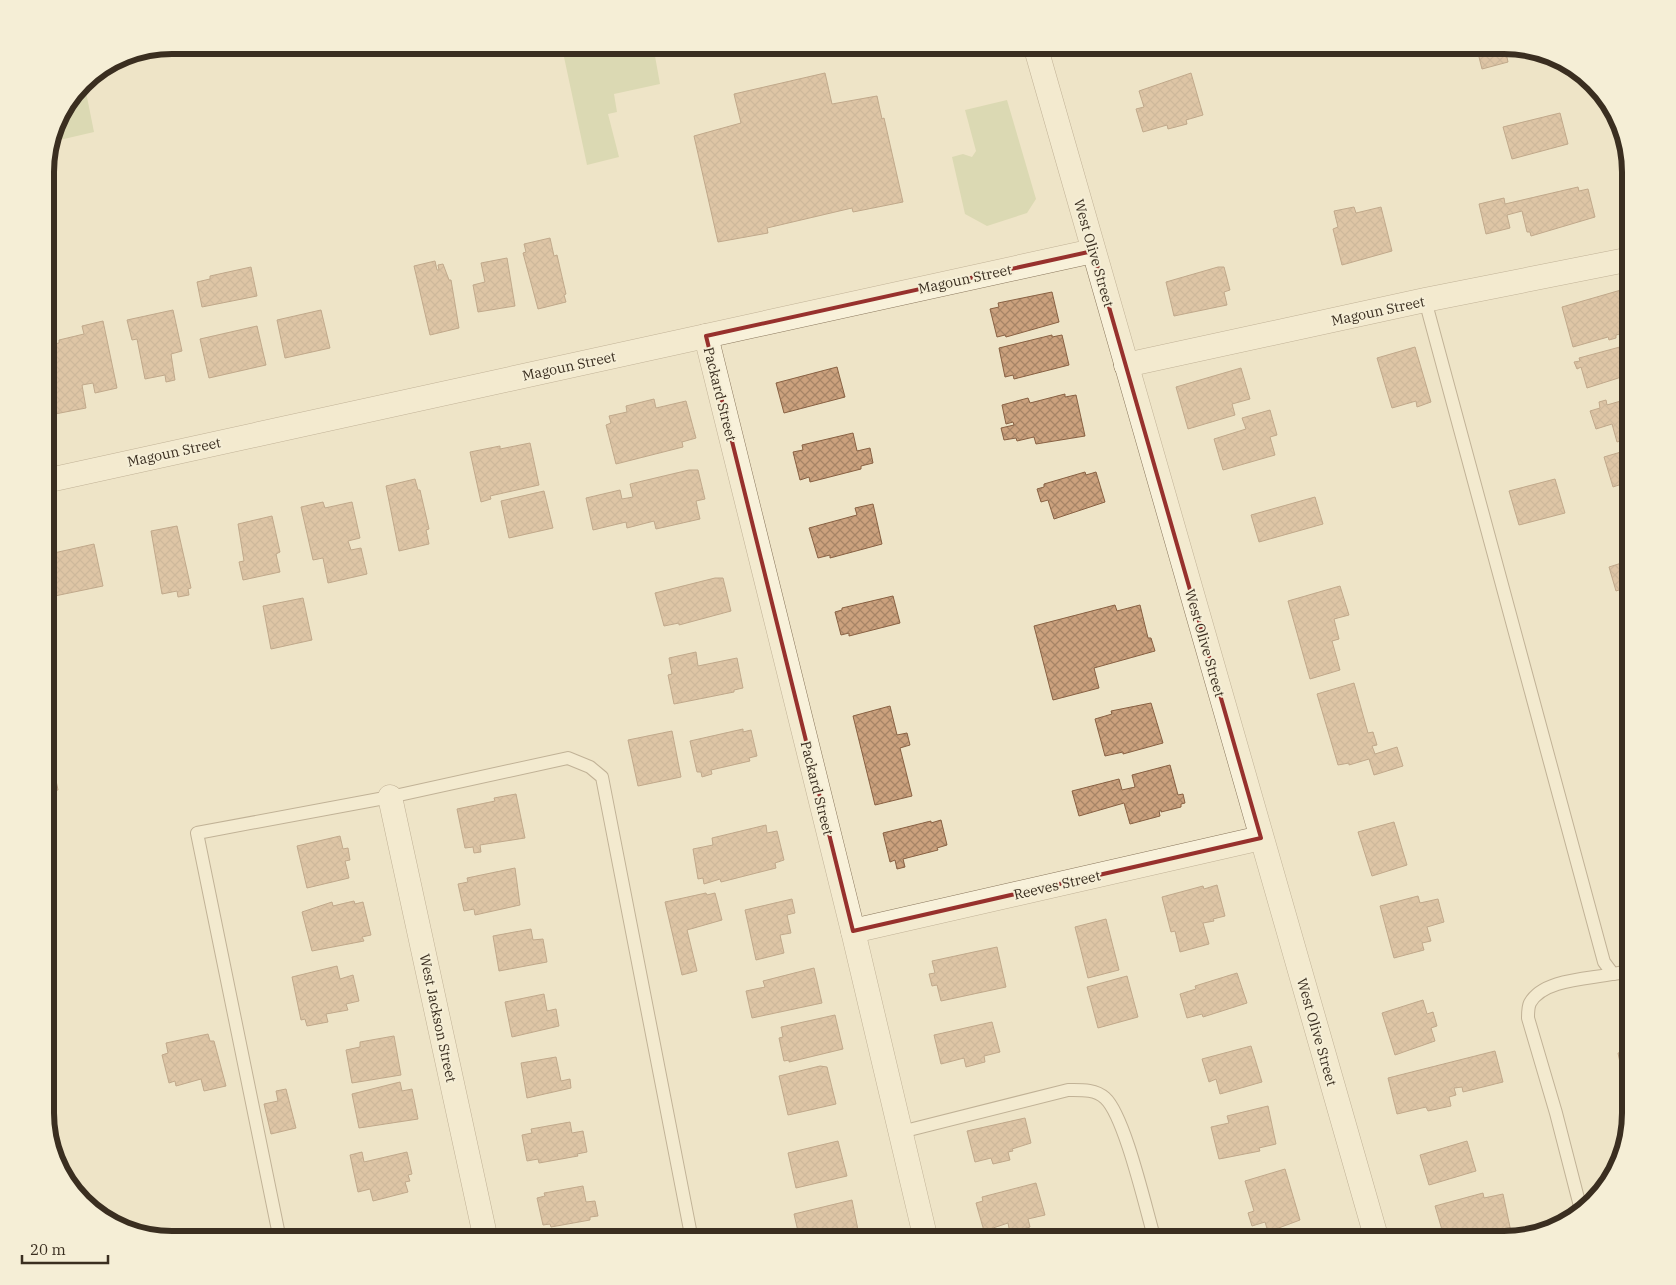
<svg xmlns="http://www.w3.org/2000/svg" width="1676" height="1285" font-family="'IBM Plex Serif',serif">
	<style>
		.green { fill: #c4cc9b }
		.building { fill: url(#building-cross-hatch); stroke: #886143 }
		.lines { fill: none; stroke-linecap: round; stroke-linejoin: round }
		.service-casing { stroke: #89765c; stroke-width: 14 }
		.minor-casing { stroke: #89765c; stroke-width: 25 }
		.service { stroke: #f8f1da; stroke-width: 12 }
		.minor { stroke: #f8f1da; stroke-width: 24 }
		.marked { fill: none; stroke: #97312d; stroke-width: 4; stroke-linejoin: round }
		.labels { text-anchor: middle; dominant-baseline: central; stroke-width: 4; stroke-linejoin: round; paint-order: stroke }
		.street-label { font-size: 14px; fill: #3a2e20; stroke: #f5eed6 }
		.rim { fill: none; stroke: #3a2e20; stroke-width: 6 }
	</style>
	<defs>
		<pattern id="building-cross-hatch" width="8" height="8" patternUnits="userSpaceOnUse" patternTransform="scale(1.25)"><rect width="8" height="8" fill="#cba17d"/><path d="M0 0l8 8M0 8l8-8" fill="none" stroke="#a68466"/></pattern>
	</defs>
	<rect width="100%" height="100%" fill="#eee4c7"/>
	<g class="green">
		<polygon points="622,45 653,45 660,84 614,94 617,112 608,114 619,157 587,165 564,57"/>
		<polygon points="84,82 94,132 51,142 58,115"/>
		<polygon points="1007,100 1036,199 1027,213 987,226 965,214 952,157 963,154 972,157 976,151 965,110"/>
	</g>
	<g class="building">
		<polygon points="1476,45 1505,45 1524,48 1506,53 1508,62 1482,69"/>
		<polygon points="825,73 832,104 877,96 882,119 884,118 903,202 853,212 852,208 767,228 768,233 718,242 694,136 741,123 734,94"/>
		<polygon points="1191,73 1203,115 1186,120 1187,124 1168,129 1167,125 1143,132 1136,109 1144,107 1139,91"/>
		<polygon points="1560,113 1568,144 1512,159 1503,127"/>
		<polygon points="1578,187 1579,191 1588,189 1595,217 1531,236 1530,232 1527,232 1522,211 1507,215 1510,228 1486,234 1479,204 1504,198 1505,204"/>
		<polygon points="1354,207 1356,213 1381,207 1392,251 1342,265 1333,229 1338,227 1334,211"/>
		<polygon points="550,238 554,256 557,255 566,294 564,295 566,302 538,309 523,253 526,252 524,244"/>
		<polygon points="507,258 515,306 478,312 473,285 485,282 481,263"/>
		<polygon points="435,261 437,270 439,270 438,265 443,264 449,280 451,280 459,328 430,335 414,266"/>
		<polygon points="251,267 257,296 202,307 197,282 210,279 210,276"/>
		<polygon points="1218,267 1224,267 1230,290 1224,292 1227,305 1174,316 1166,282"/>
		<polygon points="1621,290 1631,331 1616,335 1616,338 1609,340 1608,337 1573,347 1562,307"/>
		<polygon points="1052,292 1059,322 1006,337 1005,335 997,337 990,309 999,307 998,303"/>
		<polygon points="173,310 182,351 171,354 175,380 166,382 165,375 145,379 137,339 132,340 127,320"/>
		<polygon points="321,310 330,348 285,358 277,320"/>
		<polygon points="103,321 117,388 95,393 93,383 82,385 86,408 55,414 45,367 45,346 59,343 59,340 84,334 82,326"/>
		<polygon points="257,326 266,365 209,378 200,339"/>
		<polygon points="1052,335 1052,337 1062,335 1069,365 1014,379 1013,375 1005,377 999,348"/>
		<polygon points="1631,344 1631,374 1587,388 1581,367 1577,369 1574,362 1580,361 1579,358"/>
		<polygon points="1415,347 1431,402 1417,407 1416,401 1392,408 1377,358"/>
		<polygon points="837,367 845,397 784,413 776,383"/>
		<polygon points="1241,368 1250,399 1232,404 1235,415 1188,429 1176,387"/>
		<polygon points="1065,394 1065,397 1076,395 1085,436 1036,444 1034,437 1017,441 1016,438 1004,440 1001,428 1014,425 1013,422 1006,424 1002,405 1028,398 1030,403"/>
		<polygon points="1631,398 1631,438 1617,442 1612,424 1596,429 1590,411 1600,408 1599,402 1606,400 1607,405"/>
		<polygon points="654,399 656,408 686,401 696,438 682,442 683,447 616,464 606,425 611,423 609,416 627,412 626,406"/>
		<polygon points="1270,410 1277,435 1270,437 1275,455 1223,470 1214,439 1246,429 1242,418"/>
		<polygon points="853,433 857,451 870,448 873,463 861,466 861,469 810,482 809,477 800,480 793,452 803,450 802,445"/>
		<polygon points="530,443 539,485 490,496 491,499 481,502 470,452 500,446 500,449"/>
		<polygon points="1631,449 1631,481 1613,487 1604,457"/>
		<polygon points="689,470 698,470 705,499 696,501 700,519 656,529 654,521 627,528 626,522 593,530 586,498 620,490 622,499 633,497 630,484"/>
		<polygon points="1085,472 1086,475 1096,472 1105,502 1054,519 1048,500 1041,502 1037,489 1044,487 1044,484"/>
		<polygon points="415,479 418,490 420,490 429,529 426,530 429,544 399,551 386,486"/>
		<polygon points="1555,479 1565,513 1519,525 1509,491"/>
		<polygon points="544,491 553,528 509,538 501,501"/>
		<polygon points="1315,497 1323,524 1259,542 1251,515"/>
		<polygon points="323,502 325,508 352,502 360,538 348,541 351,550 361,548 367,574 328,583 323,558 313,560 301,507"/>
		<polygon points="873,504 882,544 830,558 830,555 818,558 809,528 857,515 855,508"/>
		<polygon points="1631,509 1631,536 1630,537 1625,511"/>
		<polygon points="272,516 280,552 276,554 280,572 243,580 239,562 244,561 238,524"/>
		<polygon points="177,526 191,588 188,589 189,595 178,597 177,591 162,594 151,531"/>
		<polygon points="94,544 103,586 45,598 45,555"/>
		<polygon points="1631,560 1631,586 1616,591 1609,567"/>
		<polygon points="715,578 723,578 731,611 679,625 679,623 664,626 655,593"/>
		<polygon points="1340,586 1349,615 1334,619 1339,639 1332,641 1340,670 1310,679 1288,601"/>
		<polygon points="893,596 900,623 849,636 849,633 841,635 835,612 842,610 842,608"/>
		<polygon points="303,598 312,640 271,649 263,606"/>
		<polygon points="1115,605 1117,611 1140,605 1148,638 1151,638 1155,651 1094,668 1099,688 1053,700 1034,626"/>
		<polygon points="696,652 698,666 737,658 743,688 734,690 734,692 674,704 668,675 672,674 669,658"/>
		<polygon points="1354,683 1368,733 1373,732 1377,745 1372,746 1375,754 1397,747 1403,766 1374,775 1369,759 1349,765 1349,763 1338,765 1317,694"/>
		<polygon points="1151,703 1163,743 1123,754 1123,752 1105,756 1095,719 1112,714 1111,711"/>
		<polygon points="890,706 897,735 907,733 910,745 900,748 912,796 875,805 853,716"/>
		<polygon points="743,729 743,732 751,730 757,756 749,758 750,761 711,770 712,774 702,777 701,772 697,772 690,741"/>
		<polygon points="672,731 681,777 638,786 628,740"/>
		<polygon points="48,742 58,790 45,793 45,743"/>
		<polygon points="1170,765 1178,795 1183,794 1185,803 1181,804 1181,807 1161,812 1161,810 1159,811 1160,816 1130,824 1124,803 1079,816 1072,791 1119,779 1122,790 1135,787 1132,775"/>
		<polygon points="516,794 525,838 480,845 481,852 474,853 473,847 465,848 457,809 495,801 494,798"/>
		<polygon points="941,820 947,845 937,848 938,850 903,859 905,867 897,869 895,860 890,862 883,833 931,821 931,823"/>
		<polygon points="1394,822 1407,865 1372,876 1358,832"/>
		<polygon points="766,825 767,833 777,831 784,860 775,863 776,868 721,882 720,879 704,884 703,878 698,879 693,849 713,845 712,838"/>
		<polygon points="340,836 343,849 348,848 350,860 345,861 349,878 307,888 297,846"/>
		<polygon points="515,868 520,905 475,915 474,909 464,911 458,884 468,882 467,878"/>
		<polygon points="1217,885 1225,916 1213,919 1214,921 1203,923 1209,944 1180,952 1175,931 1171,932 1162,897 1203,886 1204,889"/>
		<polygon points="706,893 707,895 715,893 722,920 687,930 697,971 682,975 665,902"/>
		<polygon points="1418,896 1420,903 1438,899 1444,922 1427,927 1431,941 1422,943 1424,950 1394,958 1380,906"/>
		<polygon points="792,899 795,913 787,915 791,933 780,935 784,953 756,960 745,910"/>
		<polygon points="354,901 355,904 363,902 371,935 362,937 364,941 312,951 302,912 332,902 333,906"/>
		<polygon points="1106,919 1119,970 1088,978 1075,927"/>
		<polygon points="531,929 533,940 543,939 547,962 499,971 493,936"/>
		<polygon points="997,947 1006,987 941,1001 937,985 932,986 929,974 935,973 932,961"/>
		<polygon points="337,966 340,979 353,975 359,1001 346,1004 348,1010 326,1014 328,1022 307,1026 305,1019 301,1020 292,977"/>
		<polygon points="814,968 822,1003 752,1018 746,991 765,987 763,981"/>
		<polygon points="1237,973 1247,1003 1203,1017 1202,1014 1187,1018 1180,994 1196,989 1195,986"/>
		<polygon points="1127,976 1138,1017 1098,1028 1087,987"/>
		<polygon points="544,994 547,1011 556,1009 559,1026 512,1037 505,1002"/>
		<polygon points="1423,1000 1427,1014 1433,1012 1437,1026 1431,1028 1435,1041 1395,1055 1382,1013"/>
		<polygon points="835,1015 843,1049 789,1062 789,1060 784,1061 779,1038 783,1037 781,1027"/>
		<polygon points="992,1022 1000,1052 984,1056 985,1062 966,1067 964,1058 941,1064 934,1035"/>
		<polygon points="208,1034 210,1041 214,1041 226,1086 204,1091 201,1079 176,1086 175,1081 169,1083 162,1055 168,1053 166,1043"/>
		<polygon points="394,1036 401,1075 352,1083 346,1050 360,1047 360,1042"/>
		<polygon points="1251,1046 1262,1082 1220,1094 1216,1079 1209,1082 1202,1059"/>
		<polygon points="1631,1050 1631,1081 1624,1082 1618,1053"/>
		<polygon points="1495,1051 1503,1082 1463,1092 1462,1087 1454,1088 1456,1095 1449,1097 1451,1106 1428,1111 1426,1107 1397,1114 1388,1078"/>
		<polygon points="556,1057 561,1081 570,1079 571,1088 527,1098 521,1063"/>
		<polygon points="820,1066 827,1067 836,1104 788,1115 779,1076"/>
		<polygon points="400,1082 402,1091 412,1089 418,1119 359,1128 352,1094"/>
		<polygon points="286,1089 296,1128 271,1134 264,1104 278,1101 276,1091"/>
		<polygon points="1268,1106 1276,1144 1259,1148 1260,1151 1219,1159 1211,1127 1229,1123 1227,1116"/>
		<polygon points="1025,1118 1031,1143 1012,1149 1013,1151 1008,1152 1010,1160 993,1164 991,1158 975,1162 967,1131"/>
		<polygon points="570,1122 572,1133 583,1131 587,1152 577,1154 578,1156 539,1163 538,1159 527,1161 522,1135 532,1133 531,1129"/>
		<polygon points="838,1141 847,1176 796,1188 788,1153"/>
		<polygon points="1467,1141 1476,1171 1429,1185 1420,1155"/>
		<polygon points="362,1152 364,1162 407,1152 412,1174 408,1175 410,1181 405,1182 408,1192 373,1201 370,1189 358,1192 350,1155"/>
		<polygon points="1285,1169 1300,1220 1268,1232 1265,1222 1252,1226 1248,1213 1254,1211 1245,1181"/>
		<polygon points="1036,1183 1045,1215 1028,1219 1030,1227 1010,1233 1008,1223 984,1231 976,1203 983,1201 982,1197"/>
		<polygon points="583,1186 586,1202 595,1201 598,1216 590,1217 590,1220 551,1227 550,1224 543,1225 537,1198 545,1196 544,1193"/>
		<polygon points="1483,1193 1484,1198 1503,1194 1511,1232 1471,1240 1445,1240 1435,1206"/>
		<polygon points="852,1200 860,1240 800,1240 794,1214"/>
	</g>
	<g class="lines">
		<g class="service-casing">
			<g id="service">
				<polyline points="1425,300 1604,962 1613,974 1631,971"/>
				<path d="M901,1132L1068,1090C1081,1090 1095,1089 1105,1098C1125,1116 1146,1210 1155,1240"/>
				<path d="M1581,1210L1556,1113L1528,1018C1528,1013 1528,1007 1530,1003C1543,979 1589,979 1613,974"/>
				<polyline points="278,1240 279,1235 197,833 390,797 568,758 590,767 602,777 692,1240"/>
			</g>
		</g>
		<g class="minor-casing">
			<g id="minor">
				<polyline points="1035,45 1377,1240"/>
				<polyline points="706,336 853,931 926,1240"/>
				<polyline points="1126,365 1425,300 1631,259"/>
				<polyline points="45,481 1093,251"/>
				<polyline points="390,797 486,1240"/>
				<polyline points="853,931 1261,838"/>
			</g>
		</g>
		<use href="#service" class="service"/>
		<use href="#minor" class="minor"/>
	</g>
	<path d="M0 0H1676V1285H0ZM1093,251L1261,838L853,931L706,336Z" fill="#eee4c7" fill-opacity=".55" fill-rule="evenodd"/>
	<path class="marked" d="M1093,251L1261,838L853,931L706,336Z"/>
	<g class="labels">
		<g class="street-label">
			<text transform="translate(1094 253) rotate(74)">West Olive Street</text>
			<text transform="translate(965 279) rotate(-12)">Magoun Street</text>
			<text transform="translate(1378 311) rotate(-12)">Magoun Street</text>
			<text transform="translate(569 366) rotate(-12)">Magoun Street</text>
			<text transform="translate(720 394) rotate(76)">Packard Street</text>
			<text transform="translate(174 452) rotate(-12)">Magoun Street</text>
			<text transform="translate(1205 643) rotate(74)">West Olive Street</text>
			<text transform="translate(817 788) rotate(76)">Packard Street</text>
			<text transform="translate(1057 885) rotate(-13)">Reeves Street</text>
			<text transform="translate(438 1018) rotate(78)">West Jackson Street</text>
			<text transform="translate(1317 1032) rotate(74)">West Olive Street</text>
		</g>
	</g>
	<path d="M0 0H1676V1285H0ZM172 54H1504A118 118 0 0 1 1622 172V1113A118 118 0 0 1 1504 1231H172A118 118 0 0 1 54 1113V172A118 118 0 0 1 172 54Z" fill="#f5eed6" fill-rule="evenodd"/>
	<path class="rim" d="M172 54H1504A118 118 0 0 1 1622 172V1113A118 118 0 0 1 1504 1231H172A118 118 0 0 1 54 1113V172A118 118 0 0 1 172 54Z"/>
	<path d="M22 1255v8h86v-8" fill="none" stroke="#3a2e20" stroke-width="2.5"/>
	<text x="30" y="1255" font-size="15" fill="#3a2e20" stroke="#f5eed6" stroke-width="4" paint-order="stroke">20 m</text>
</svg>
